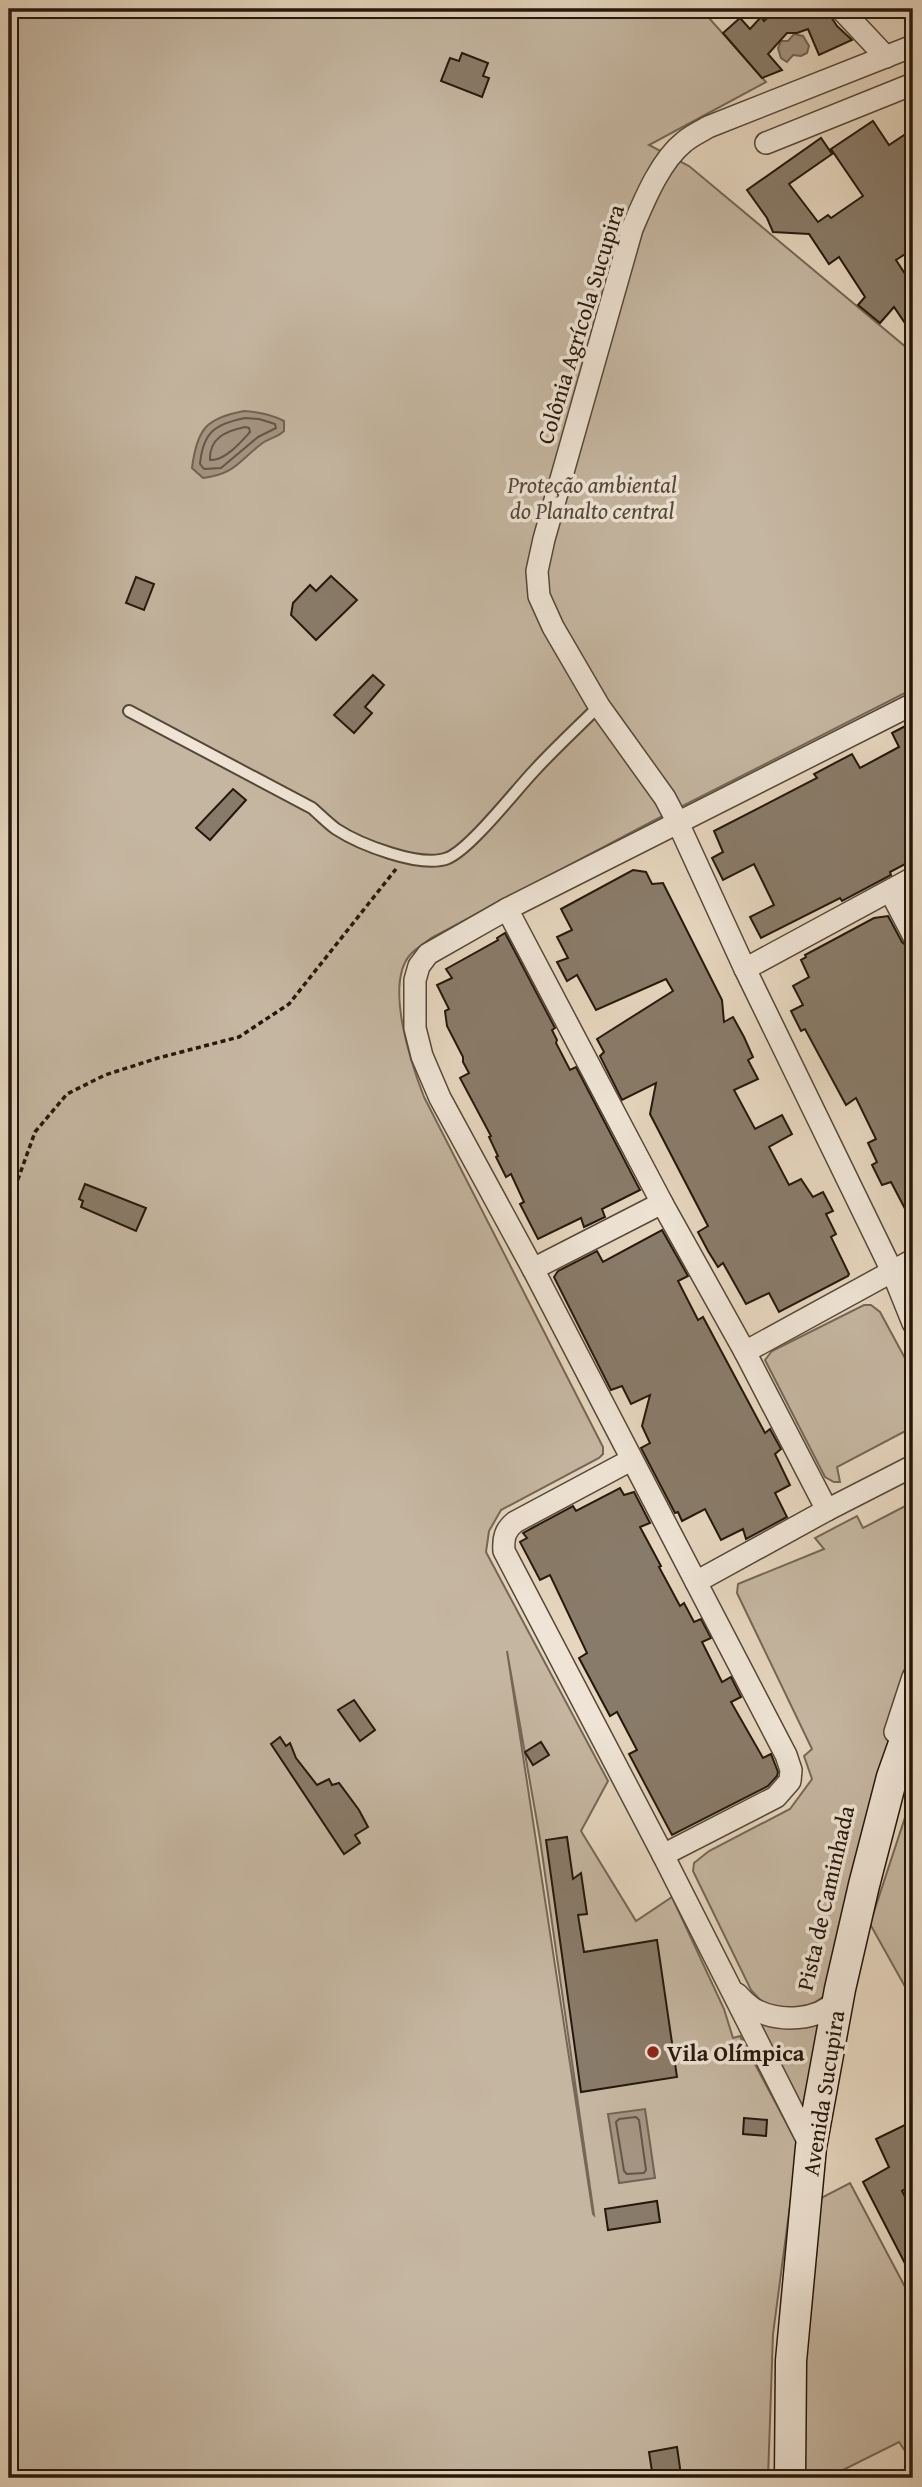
<svg xmlns="http://www.w3.org/2000/svg" width="922" height="2487" font-family="'Gentium Book Plus',serif">
	<style>
		.green { fill: #c5b6a1; stroke: #756756; stroke-width: 2; fill-rule: evenodd }
		.water { fill: #a49582; stroke: #716353; stroke-width: 2 }
		.lines { fill: none; stroke-linecap: round; stroke-linejoin: round }
		.shore { stroke: #645647; stroke-width: 2 }
		.building { fill: #897b69; stroke: #25180c; stroke-width: 2 }
		.lane-casing { stroke: #554839; stroke-width: 14 }
		.street-casing { stroke: #554839; stroke-width: 24 }
		.secondary-casing { stroke: #25180c; stroke-width: 33 }
		.path { stroke: #25180c; stroke-width: 3.5; stroke-dasharray: 5 3.5; stroke-linecap: butt }
		.lane { stroke: #efe4d5; stroke-width: 10 }
		.street { stroke: #efe4d5; stroke-width: 21 }
		.secondary { stroke: #efe4d5; stroke-width: 30 }
		.poi-dot { fill: #8f2418; stroke: #efe4d5; stroke-width: 2.5 }
		.labels { text-anchor: middle; dominant-baseline: central; stroke-width: 7; stroke-linejoin: round; paint-order: stroke }
		.street-label { font-size: 23px; fill: #25180c; stroke: #efe4d5 }
		.park-label { font-size: 23px; font-style: italic; fill: #554739; stroke: #efe4d5 }
		.poi-label { font-size: 23px; font-weight: bold; fill: #25180c; stroke: #efe4d5; text-anchor: start }
	</style>
	<rect width="100%" height="100%" fill="#e6d6bf"/>
	<filter id="stains"><feTurbulence type="fractalNoise" baseFrequency=".00286" numOctaves="4"/><feColorMatrix values="0 0 0 0 .2 0 0 0 0 .09 0 0 0 0 .02 0 0 0 .5 -.17"/></filter>
	<radialGradient id="worn" r=".72"><stop offset=".6" stop-color="#630" stop-opacity="0"/><stop offset="1" stop-color="#630" stop-opacity=".3"/></radialGradient>
	<g class="green">
		<path d="M9,9H701L766,82L649,145L689,166L913,353V689L653,821L431,938C424,944 415,949 410,955C384,985 412,1066 424,1097L603,1447V1454L599,1458L501,1510L489,1531L486,1552L608,1781L581,1831L636,1921L672,1897L724,2009L733,2038L740,2036L798,2145L773,2334L768,2478H9ZM507,1651L540,1839L594,2215L593,2214Z"/>
		<polygon points="864,1305 871,1305 880,1312 913,1373 913,1431 911,1428 837,1467 840,1482 834,1482 825,1477 765,1360 772,1351"/>
		<polygon points="913,1502 913,1677 824,1996 804,2010 764,2004 751,1990 693,1871 694,1863 709,1851 790,1809 812,1779 804,1756 812,1749 737,1593 738,1584 824,1549 815,1538 857,1516 863,1528"/>
		<polygon points="913,1793 913,2001 870,1924"/>
		<polygon points="824,2012 803,2123 758,2019"/>
		<polygon points="850,2183 913,2302 913,2463 899,2442 827,2478 796,2478 811,2212 823,2197"/>
	</g>
	<g class="water">
		<polygon points="794,34 803,36 809,46 807,53 801,56 793,55 787,62 781,58 778,48 781,41 788,41"/>
		<path d="M244,411C259,412 271,414 284,421V431C277,438 268,438 260,445C237,463 234,474 203,478L192,468C197,429 206,418 244,411Z"/>
		<polygon points="645,2109 655,2178 619,2183 608,2114"/>
	</g>
	<g class="lines">
		<g class="shore">
			<path d="M245,418L259,419L275,424L276,428L258,437L221,468L204,469L200,464C203,432 215,424 245,418Z"/>
			<path d="M245,427L249,428L250,432C241,442 225,461 210,460C209,438 226,431 245,427Z"/>
			<polygon points="636,2117 639,2120 646,2170 644,2173 627,2174 624,2171 616,2122 619,2119"/>
		</g>
	</g>
	<g class="building">
		<polygon points="777,9 826,9 837,26 852,40 819,55 808,29 797,33 787,33 768,54 782,70 762,78 723,33 740,18 750,29 761,17 764,21"/>
		<polygon points="462,53 488,63 483,76 489,78 482,97 441,81 450,58 459,61"/>
		<polygon points="873,121 889,145 913,129 913,249 896,260 913,286 913,335 894,307 880,323 858,305 865,297 839,257 829,264 809,234 773,232 767,218 747,190 821,138 832,154 789,184 818,222 828,215 831,218 863,196 831,149"/>
		<polygon points="331,576 357,600 316,640 291,615 293,603 310,585 316,591"/>
		<polygon points="136,577 154,584 144,610 126,603"/>
		<polygon points="373,675 384,685 365,707 372,713 354,733 334,715"/>
		<polygon points="913,722 913,860 890,872 891,875 842,901 840,898 761,938 750,917 774,905 754,864 723,880 712,858 723,852 714,831 817,778 814,774 852,754 860,768 899,747 892,733"/>
		<polygon points="233,789 246,800 210,840 196,828"/>
		<polygon points="633,870 646,872 652,884 663,883 722,1000 724,1022 733,1017 744,1037 753,1057 748,1060 758,1079 734,1090 755,1129 782,1115 792,1134 769,1147 789,1185 801,1179 813,1197 823,1192 833,1211 826,1214 836,1234 831,1237 849,1274 848,1276 779,1312 769,1293 746,1304 723,1263 718,1267 708,1251 698,1232 708,1226 650,1114 656,1083 622,1100 600,1056 604,1052 597,1039 673,991 666,979 596,1010 577,975 567,981 557,962 568,958 557,937 572,930 561,909"/>
		<polygon points="888,916 902,942 907,946 913,948 913,1224 891,1182 882,1185 872,1165 877,1162 868,1143 876,1139 856,1098 846,1105 805,1029 801,1031 791,1011 803,1005 793,986 809,977 801,960 806,957 805,955 874,918"/>
		<polygon points="505,933 555,1028 552,1030 557,1040 556,1043 570,1070 576,1067 640,1190 602,1209 605,1217 584,1227 581,1218 538,1239 520,1204 524,1202 511,1174 506,1177 496,1157 498,1156 489,1137 491,1136 460,1078 469,1073 463,1062 463,1057 447,1026 445,1011 449,1009 437,985 452,978 446,969 498,940 497,938"/>
		<polygon points="85,1184 146,1208 136,1231 81,1207 83,1201 79,1199"/>
		<polygon points="662,1230 688,1276 678,1281 698,1320 703,1317 765,1433 770,1429 781,1449 775,1454 790,1485 775,1493 787,1517 746,1539 743,1529 721,1540 705,1509 682,1521 678,1512 675,1513 641,1448 650,1443 642,1426 650,1395 631,1404 622,1386 611,1390 554,1277 558,1271 597,1251 603,1262"/>
		<polygon points="620,1488 624,1495 634,1492 650,1523 640,1527 661,1566 659,1567 680,1606 684,1603 694,1622 701,1619 711,1638 702,1642 722,1682 731,1677 741,1697 731,1702 763,1758 771,1754 778,1772 777,1776 768,1786 672,1835 629,1754 637,1750 617,1712 610,1716 579,1658 587,1653 550,1575 540,1580 520,1542 527,1538 523,1533 534,1527 573,1506 576,1511"/>
		<polygon points="354,1700 375,1730 360,1741 338,1710"/>
		<polygon points="280,1737 286,1746 290,1743 296,1758 317,1785 329,1779 332,1785 339,1783 359,1810 368,1827 355,1835 360,1843 344,1854 271,1744"/>
		<polygon points="541,1742 549,1755 533,1765 525,1752"/>
		<polygon points="567,1837 573,1879 581,1873 587,1914 578,1915 584,1952 657,1940 677,2077 581,2092 546,1840"/>
		<polygon points="744,2118 767,2120 766,2136 743,2134"/>
		<polygon points="913,2121 913,2185 902,2191 913,2212 913,2279 863,2182 889,2167 876,2139"/>
		<polygon points="657,2201 660,2222 608,2230 605,2209"/>
		<polygon points="677,2447 681,2475 653,2478 649,2452"/>
	</g>
	<g class="lines">
		<g class="lane-casing">
			<path id="lane" d="M129,711L312,808C320,815 328,823 336,829C359,844 421,869 448,858C471,848 515,791 534,771C555,748 577,728 599,706"/>
		</g>
		<g class="street-casing">
			<g id="street">
				<polyline points="841,9 886,57"/>
				<path d="M913,46L708,127C700,132 691,136 684,142C660,161 644,201 632,229L544,539L537,571L539,596L553,627L599,706L665,798L678,823L745,969L892,1271L913,1323"/>
				<polyline points="766,143 913,84"/>
				<polyline points="890,891 913,935"/>
				<polyline points="507,909 662,1203 745,1352 827,1510"/>
				<polyline points="745,969 913,878"/>
				<polyline points="533,1269 662,1203"/>
				<polyline points="745,1352 913,1260"/>
				<path d="M631,1460L515,1522C505,1530 503,1538 504,1551L663,1855L811,2147"/>
				<polyline points="696,1582 827,1510 913,1466"/>
				<polyline points="895,1732 913,1677"/>
				<polyline points="663,1855 776,1797 790,1781 791,1770 786,1755 533,1269 440,1098 422,1056 415,1028 415,980 419,966 428,954 507,909 913,704"/>
				<path d="M737,1994C742,1999 747,2005 754,2009C779,2023 818,2021 838,2000"/>
			</g>
		</g>
		<g class="secondary-casing">
			<polyline id="secondary" points="790,2478 791,2361 811,2147 840,1989 864,1885 892,1777 913,1718"/>
		</g>
		<polyline class="path" points="9,1204 35,1132 67,1094 105,1075 158,1058 239,1037 289,1004 396,869"/>
		<use href="#lane" class="lane"/>
		<use href="#street" class="street"/>
		<use href="#secondary" class="secondary"/>
	</g>
	<circle class="poi-dot" cx="653" cy="2052" r="7"/>
	<g class="labels">
		<g class="street-label">
			<text transform="translate(580 324) rotate(-73)">Colônia Agrícola Sucupira</text>
			<text transform="translate(825 1898) rotate(-77)">Pista de Caminhada</text>
			<text transform="translate(823 2093) rotate(-81)">Avenida Sucupira</text>
		</g>
		<g class="park-label">
			<text x="592" y="484">Proteção ambiental<tspan x="592" dy="26">do Planalto central</tspan></text>
		</g>
		<g class="poi-label">
			<text x="667" y="2052">Vila Olímpica</text>
		</g>
	</g>
	<rect width="922" height="2487" fill="none" stroke="#e6d6bf" stroke-width="35"/>
	<rect x="10" y="10" width="901" height="2466" fill="none" stroke="#25180c" stroke-width="3.5"/>
	<rect x="18" y="18" width="887" height="2452" fill="none" stroke="#25180c" stroke-width="2"/>
	<rect width="100%" height="100%" filter="url(#stains)"/>
	<rect width="100%" height="100%" fill="url(#worn)"/>
</svg>
